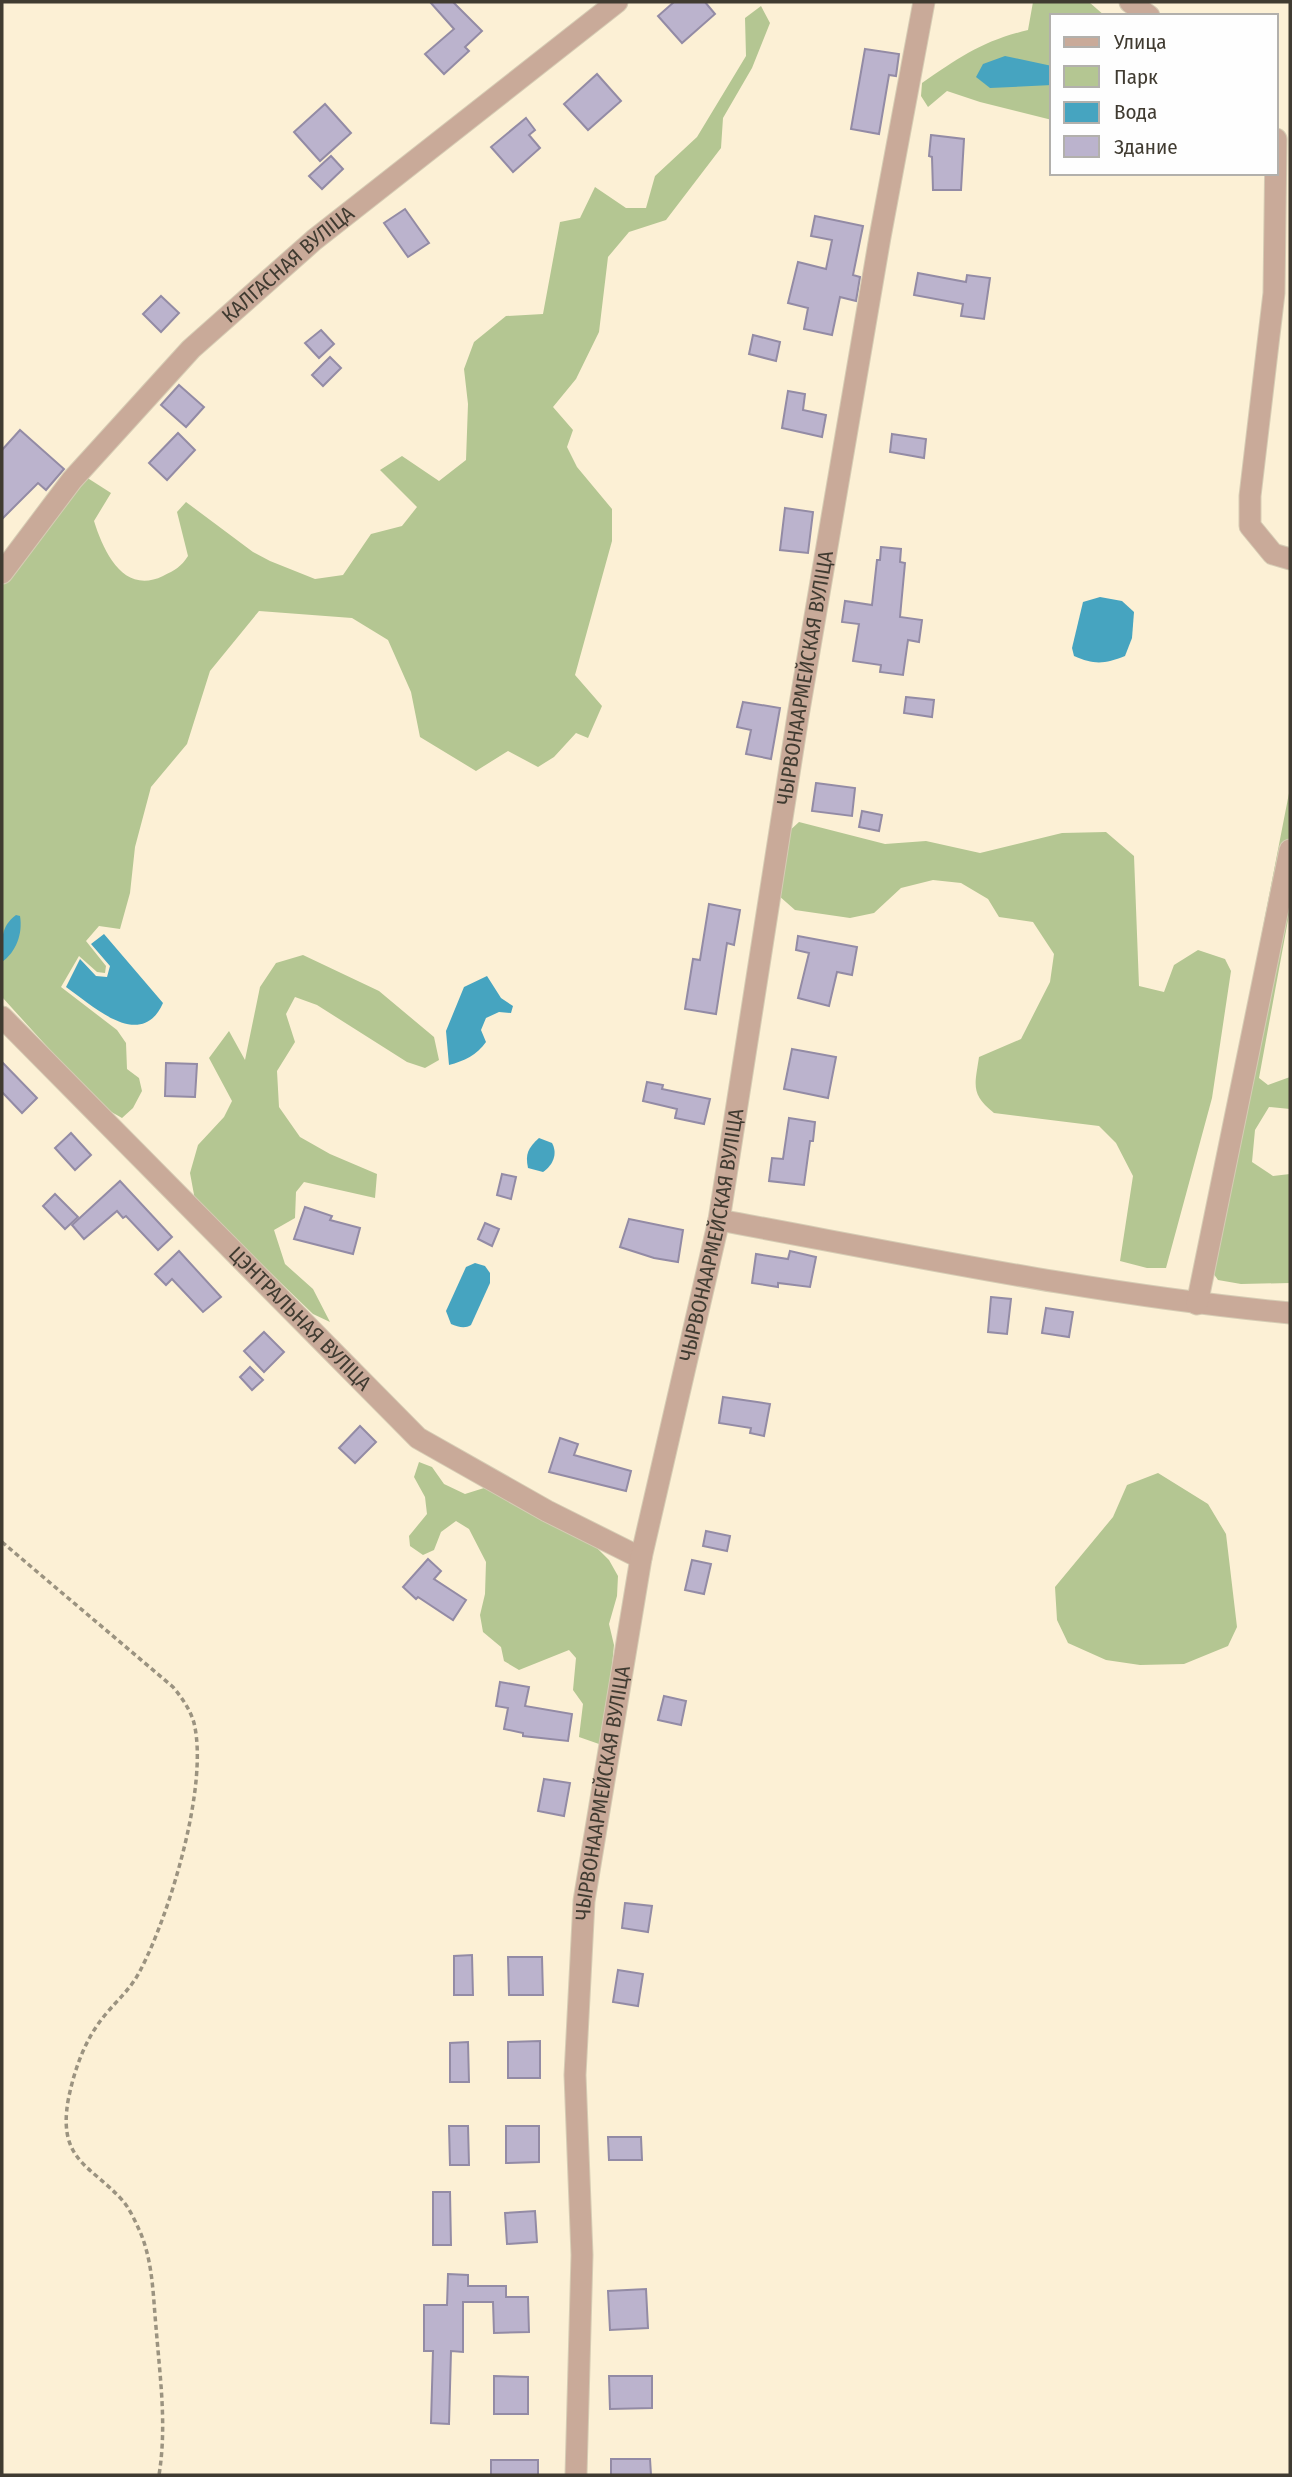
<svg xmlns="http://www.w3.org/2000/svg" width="1292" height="2477" font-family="'Fira Sans Condensed',sans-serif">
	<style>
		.green { fill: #b4c692 }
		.water { fill: #46a4c0 }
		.building { fill: #bbb3cd; stroke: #938ba5; stroke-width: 2 }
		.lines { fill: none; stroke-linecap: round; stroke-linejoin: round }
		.minor-casing { stroke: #d6ccb4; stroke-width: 23 }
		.path { stroke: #9b9380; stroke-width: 3.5; stroke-dasharray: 5 3.5; stroke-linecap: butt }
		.minor { stroke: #c9aa99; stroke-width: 21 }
		.labels { text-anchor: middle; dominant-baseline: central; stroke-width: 5; stroke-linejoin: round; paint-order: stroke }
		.street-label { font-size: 21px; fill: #403b31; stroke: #fefefe }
	</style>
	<rect width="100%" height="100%" fill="#fcf0d5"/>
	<g class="green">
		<path d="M1033,2H1089L1105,16H1052V120L980,102L947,91L928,107L921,96L922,83C960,57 982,41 1028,30Z"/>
		<path d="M761,6L770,23L752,68L723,118L721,148L666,220L629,232L608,257L599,332L576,379L553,407L573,430L567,447L577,467L612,509V541L575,675L602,706L588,738L576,733L554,757L538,767L508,751L476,771L420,737L411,692L388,640L352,618L259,611L210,671L187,744L151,787L135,847L130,893L120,929L99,926L86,941L106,966L105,973L97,972L79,956L61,987L117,1030L126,1043L127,1069L139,1078L142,1091L133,1108L122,1118L101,1106L2,997V585L86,477L111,493L94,521C104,553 124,595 163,576C175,570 181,567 188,556L177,512L186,502L253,552L270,561L315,579L343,575L371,534L402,526L417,507L380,470L402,456L439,481L466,460L468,404L464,369L474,342L506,316L543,314L560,222L580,218L595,187L626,208H646L655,176L697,137L746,56L745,18Z"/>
		<polygon points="1290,788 1290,909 1259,1078 1268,1085 1290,1077 1290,1109 1269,1107 1255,1130 1252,1162 1273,1176 1290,1174 1290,1283 1241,1284 1218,1280 1201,1256 1205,1225"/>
		<path d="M799,822L885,844L926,841L980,853L1062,833L1106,832L1134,856L1139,986L1164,992L1174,965L1198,950L1225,959L1231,971L1212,1098L1166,1268H1147L1120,1261L1133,1176L1116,1143L1099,1126L994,1113C970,1094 975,1085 979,1057L1021,1039L1050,982L1054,954L1033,922L999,917L988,899L961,883L933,880L901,888L874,913L850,918L795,910L778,895L786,834Z"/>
		<polygon points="303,955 379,991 434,1037 439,1060 425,1068 407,1062 317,1005 295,997 286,1014 295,1042 277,1071 279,1107 300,1137 330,1154 377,1174 375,1198 304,1182 296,1192 295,1218 274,1230 285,1264 313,1289 330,1322 313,1314 195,1200 190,1173 198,1145 224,1117 232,1101 209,1058 229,1031 245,1060 260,987 276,963"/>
		<polygon points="419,1462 432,1467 444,1484 465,1494 484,1488 594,1545 609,1560 618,1576 617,1596 609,1624 614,1645 605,1739 599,1744 579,1737 583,1704 573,1690 576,1658 569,1650 519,1670 504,1661 501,1647 483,1632 480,1615 485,1594 486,1562 469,1529 456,1521 441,1532 434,1550 423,1555 410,1546 409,1536 427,1514 425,1497 414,1477"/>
		<polygon points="1158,1473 1208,1504 1226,1534 1237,1627 1228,1646 1184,1664 1140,1665 1106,1660 1068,1643 1057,1620 1055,1587 1113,1517 1127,1485"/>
	</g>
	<g class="water">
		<polygon points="1005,56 1052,66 1052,85 990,88 976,77 983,64"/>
		<path d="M1100,597L1122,601L1134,612L1132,638L1125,656C1105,664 1094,665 1074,656L1072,648L1083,602Z"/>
		<path d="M16,915L20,916C23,934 16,952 2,962C2,940 0,927 16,915Z"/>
		<path d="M104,934L163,1003C141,1052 93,1006 66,987L80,959L96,976L107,977L110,966L91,944Z"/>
		<path d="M487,976L501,998L513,1006L511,1013L499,1012L486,1018L481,1030L486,1042C477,1055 464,1061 449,1065L446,1031L464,987Z"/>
		<path d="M539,1138L552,1143C558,1154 553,1165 543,1172L528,1168C525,1154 528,1148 539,1138Z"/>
		<path d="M475,1263L485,1266L490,1273V1283L471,1325C465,1329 458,1327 451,1324L446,1311L466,1267Z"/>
	</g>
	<g class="building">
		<polygon points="430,2 453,2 482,31 465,47 469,51 444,74 425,54 454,29"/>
		<polygon points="674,2 705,2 715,14 682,43 658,16"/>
		<polygon points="865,49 899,54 896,76 889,75 879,134 851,129"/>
		<polygon points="597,74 621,101 588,130 564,104"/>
		<polygon points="325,104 351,133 320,161 294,132"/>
		<polygon points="526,118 535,130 529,135 540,148 513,172 491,147"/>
		<polygon points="931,135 964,139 961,190 933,190 932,157 929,156"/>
		<polygon points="331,156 343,169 322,189 309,176"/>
		<polygon points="405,209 429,243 408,257 384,223"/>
		<polygon points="815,216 863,226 853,275 860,277 856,301 840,297 832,335 804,329 808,308 788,303 798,262 826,269 832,240 811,236"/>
		<polygon points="918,273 966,282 967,275 990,278 984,319 961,316 963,304 914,295"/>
		<polygon points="161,296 179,313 161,332 143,314"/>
		<polygon points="321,330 334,344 319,358 305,343"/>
		<polygon points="753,335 780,342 776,361 749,354"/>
		<polygon points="330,357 341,368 323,386 312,375"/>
		<polygon points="179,385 204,407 186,427 161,405"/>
		<polygon points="788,391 805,394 803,410 826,415 822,437 782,428"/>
		<polygon points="20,430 64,469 46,490 38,483 2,519 2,450"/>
		<polygon points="178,433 195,450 167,480 149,463"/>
		<polygon points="892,434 926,439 924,458 890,452"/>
		<polygon points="785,508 813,512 808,553 780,550"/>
		<polygon points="881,547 901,549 900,562 905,563 900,617 922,620 919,642 908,640 903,675 880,672 881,665 853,661 859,624 842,622 845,601 872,605 877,560 880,560"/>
		<polygon points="906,697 934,700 932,717 904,713"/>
		<polygon points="743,702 780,708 771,759 746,754 751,730 737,727"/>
		<polygon points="816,783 855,788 852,816 812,811"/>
		<polygon points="862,811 882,815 879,831 859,827"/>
		<polygon points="709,904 740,910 734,945 727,943 716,1014 685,1009 693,959 700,960"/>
		<polygon points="798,936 857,947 852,975 837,972 829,1006 798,998 809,953 796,950"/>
		<polygon points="792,1049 836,1057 828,1098 784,1089"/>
		<polygon points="2,1062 37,1098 22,1113 2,1092"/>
		<polygon points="166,1063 197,1064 195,1097 165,1096"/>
		<polygon points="647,1082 663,1085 662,1089 710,1099 704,1124 675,1118 677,1109 643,1101"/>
		<polygon points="789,1118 815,1122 813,1141 810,1141 804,1185 769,1181 772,1158 783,1159"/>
		<polygon points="71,1133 91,1155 75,1170 55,1148"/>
		<polygon points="502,1174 516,1177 511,1199 497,1195"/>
		<polygon points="120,1181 172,1237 158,1250 126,1216 123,1218 117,1211 84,1239 72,1225"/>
		<polygon points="55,1194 78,1217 65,1229 43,1206"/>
		<polygon points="305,1207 332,1216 330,1220 360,1228 353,1254 294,1239"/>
		<polygon points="629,1219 683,1230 678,1262 654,1258 620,1247"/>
		<polygon points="485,1223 499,1229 492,1246 478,1239"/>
		<polygon points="179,1251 221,1297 203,1312 172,1279 166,1285 155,1274"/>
		<polygon points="790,1251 816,1257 810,1287 778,1283 778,1287 752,1283 756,1254 788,1259"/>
		<polygon points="991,1297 1011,1299 1007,1334 988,1332"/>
		<polygon points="1046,1308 1073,1312 1069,1337 1042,1333"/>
		<polygon points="264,1332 284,1352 264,1372 244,1351"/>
		<polygon points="250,1367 263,1380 252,1390 240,1377"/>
		<polygon points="723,1397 770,1404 764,1436 750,1433 751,1428 719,1423"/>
		<polygon points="360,1426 376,1442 355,1463 339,1448"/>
		<polygon points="560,1438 578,1444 574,1455 631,1471 626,1491 549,1472"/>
		<polygon points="706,1531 730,1536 727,1551 703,1546"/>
		<polygon points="428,1559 441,1571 434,1579 466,1600 453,1620 418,1597 416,1599 403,1587"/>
		<polygon points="692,1560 711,1564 704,1594 685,1590"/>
		<polygon points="500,1682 529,1687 525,1706 572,1714 568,1741 523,1736 523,1733 504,1729 508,1708 496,1706"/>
		<polygon points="664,1696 686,1701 681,1725 658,1720"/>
		<polygon points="544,1779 570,1783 564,1816 538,1811"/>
		<polygon points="625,1903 652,1906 648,1932 622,1928"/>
		<polygon points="472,1955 473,1995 454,1995 454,1956"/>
		<polygon points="508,1957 542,1957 543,1995 509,1995"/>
		<polygon points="618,1970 643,1974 638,2006 613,2002"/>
		<polygon points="540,2041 540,2078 508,2078 508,2042"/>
		<polygon points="468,2042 469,2082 450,2082 450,2043"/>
		<polygon points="449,2126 468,2126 469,2165 450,2165"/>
		<polygon points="506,2126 539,2126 539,2162 506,2163"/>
		<polygon points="608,2137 641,2137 642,2160 609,2160"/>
		<polygon points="433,2192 450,2192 451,2245 433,2245"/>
		<polygon points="535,2211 537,2242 507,2244 505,2213"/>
		<polygon points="448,2274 468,2275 468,2286 506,2286 506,2297 528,2297 529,2332 494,2333 493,2302 463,2302 463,2352 451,2351 449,2424 431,2423 433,2351 424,2351 424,2305 447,2305"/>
		<polygon points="646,2289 648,2328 610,2330 608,2291"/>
		<polygon points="494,2376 528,2377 528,2414 494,2414"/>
		<polygon points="609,2376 652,2376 652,2408 610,2409"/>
		<polygon points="611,2459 650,2459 651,2475 611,2475"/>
		<rect x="491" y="2460" width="47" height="15"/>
	</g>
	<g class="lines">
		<g class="minor-casing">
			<g id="minor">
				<polyline points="1130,2 1149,16"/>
				<polyline points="1276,139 1274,293 1250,496 1250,526 1273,554 1290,559"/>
				<path id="s1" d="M2,573L72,480L191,349L314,240L617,2"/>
				<path id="s2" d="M2,1017L418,1438L547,1511L641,1558"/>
				<path d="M719,1220C909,1255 1098,1295 1290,1313"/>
				<polyline points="1197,1304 1290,850"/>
				<path id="s3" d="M576,2475L582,2255L575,2075L584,1901L641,1558L719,1220L798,716L880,237L924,2"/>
			</g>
		</g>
		<path class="path" d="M2,1542L173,1687C182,1698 190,1709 194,1723C209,1785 170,1913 141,1969C131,1989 119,1998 105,2015C85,2039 74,2070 68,2101C58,2161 91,2165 123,2201C130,2209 136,2223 141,2234C153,2264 153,2295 156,2327C160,2377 167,2426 159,2475"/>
		<use href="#minor" class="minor"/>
	</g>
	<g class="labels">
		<g class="street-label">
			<text stroke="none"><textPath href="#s1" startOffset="422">КАЛГАСНАЯ ВУЛІЦА</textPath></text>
			<text stroke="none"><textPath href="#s3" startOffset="1818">ЧЫРВОНААРМЕЙСКАЯ ВУЛІЦА</textPath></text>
			<text stroke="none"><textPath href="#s3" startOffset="1253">ЧЫРВОНААРМЕЙСКАЯ ВУЛІЦА</textPath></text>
			<text stroke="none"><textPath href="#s2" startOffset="424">ЦЭНТРАЛЬНАЯ ВУЛІЦА</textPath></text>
			<text stroke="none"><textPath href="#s3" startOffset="684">ЧЫРВОНААРМЕЙСКАЯ ВУЛІЦА</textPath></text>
		</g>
	</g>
	<rect width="1292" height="2477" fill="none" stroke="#403b31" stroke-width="7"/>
	<rect x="1050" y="14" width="228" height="161" fill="#fefefe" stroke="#b2b0ac" stroke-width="2"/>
	<rect x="1064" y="37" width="35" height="10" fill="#c9aa99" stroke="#b2b0ac" stroke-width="2"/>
	<text x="1114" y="49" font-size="21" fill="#403b31">Улица</text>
	<rect x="1064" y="66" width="35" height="21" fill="#b4c692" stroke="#b2b0ac" stroke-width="2"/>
	<text x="1114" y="84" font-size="21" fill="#403b31">Парк</text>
	<rect x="1064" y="102" width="35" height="21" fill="#46a4c0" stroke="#b2b0ac" stroke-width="2"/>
	<text x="1114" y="119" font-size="21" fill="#403b31">Вода</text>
	<rect x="1064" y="136" width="35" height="21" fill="#bbb3cd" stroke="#b2b0ac" stroke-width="2"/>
	<text x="1114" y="154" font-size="21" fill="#403b31">Здание</text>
</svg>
